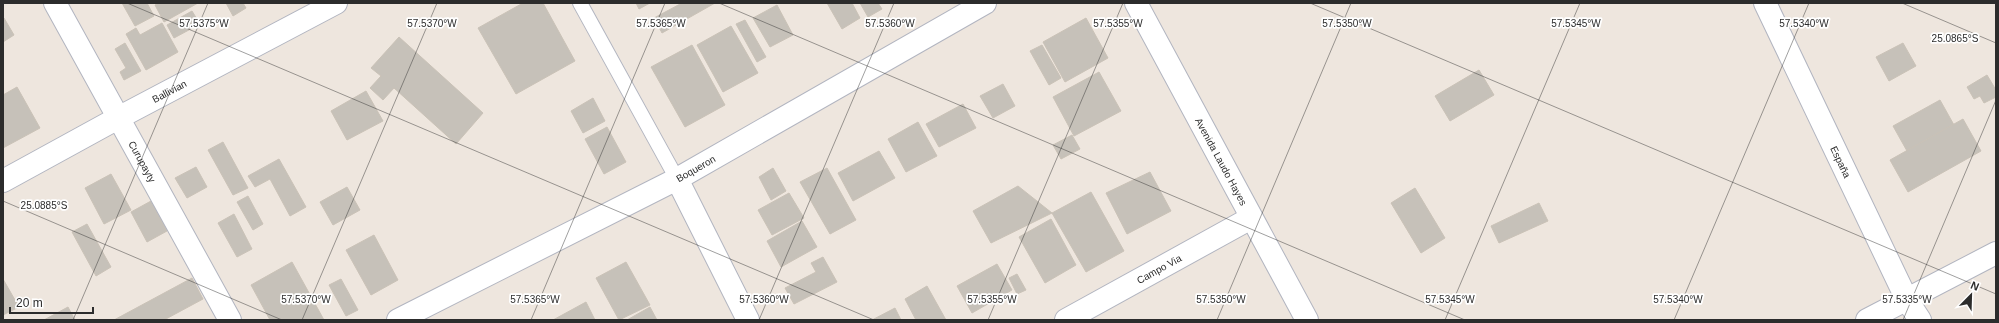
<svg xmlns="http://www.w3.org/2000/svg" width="1999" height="323" font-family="Helvetica,sans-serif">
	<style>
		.building { fill: #c6c1b9; stroke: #cac2b7 }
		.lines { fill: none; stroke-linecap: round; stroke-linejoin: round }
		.service-casing { stroke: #b2b5c0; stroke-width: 16 }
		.minor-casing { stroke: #b2b5c0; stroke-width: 24 }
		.tertiary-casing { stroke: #b2b5c0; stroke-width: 24 }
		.service { stroke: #fff; stroke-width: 14 }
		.minor { stroke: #fff; stroke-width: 22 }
		.tertiary { stroke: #fff; stroke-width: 22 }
		.ticks { fill: none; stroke: #2c2c2c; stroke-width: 1; stroke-opacity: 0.45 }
		.labels { text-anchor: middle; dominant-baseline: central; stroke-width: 3.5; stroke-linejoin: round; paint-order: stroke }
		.street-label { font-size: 10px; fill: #2c2c2c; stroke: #fff }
		.ticks-label { font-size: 10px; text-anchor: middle; fill: #2c2c2c; stroke: #fff; stroke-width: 3.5; stroke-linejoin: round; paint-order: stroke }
	</style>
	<rect width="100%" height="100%" fill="#eee6de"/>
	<g class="building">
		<polygon points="122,3 147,3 154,16 135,26"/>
		<polygon points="159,3 198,3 164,22 155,5"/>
		<polygon points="226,3 243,3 246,8 233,16"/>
		<polygon points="523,3 543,3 575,61 516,94 478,28"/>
		<polygon points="636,3 650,3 639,9"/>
		<polygon points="682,3 715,3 662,33 654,18"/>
		<polygon points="827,3 852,3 860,18 842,29"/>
		<polygon points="860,3 878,3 882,9 868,17"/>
		<polygon points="777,5 793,35 770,47 753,18"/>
		<polygon points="192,11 200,24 174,38 167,25"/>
		<polygon points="4,18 14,35 3,42 3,19"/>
		<polygon points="1086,18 1108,58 1065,82 1043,42"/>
		<polygon points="745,20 766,57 757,62 736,24"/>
		<polygon points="162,23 178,52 146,70 126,34 136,28 140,35"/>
		<polygon points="731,26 758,73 723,92 697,45"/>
		<polygon points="399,37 483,113 456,144 394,88 383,100 370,88 381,76 371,68"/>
		<polygon points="125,43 141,71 124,80 120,72 126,68 115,49"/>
		<polygon points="1903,43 1916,66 1889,81 1876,57"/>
		<polygon points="692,45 725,105 685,127 651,67"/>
		<polygon points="1042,45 1061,78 1049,85 1030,51"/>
		<polygon points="1479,70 1494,95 1450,121 1435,96"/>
		<polygon points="1099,72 1121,111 1074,136 1053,97"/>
		<polygon points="1987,75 1996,90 1996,97 1984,103 1980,96 1974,99 1967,87"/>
		<polygon points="1003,84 1015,106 993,118 980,96"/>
		<polygon points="17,87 40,128 3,148 3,95"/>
		<polygon points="366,91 383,121 347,140 331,111"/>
		<polygon points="593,98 605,121 583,133 571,111"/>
		<polygon points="1940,100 1954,125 1907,151 1893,126"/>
		<polygon points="963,104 976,128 939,147 926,124"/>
		<polygon points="1963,119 1981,151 1908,192 1890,160"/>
		<polygon points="918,122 937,156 906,172 888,139"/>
		<polygon points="607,127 626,162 604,174 585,139"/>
		<polygon points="1072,135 1080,149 1061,159 1053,145"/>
		<polygon points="223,142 248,188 233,195 208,150"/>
		<polygon points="879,151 895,178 853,201 838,173"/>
		<polygon points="279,159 306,207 290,216 270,179 255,187 248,176"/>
		<polygon points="196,167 207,187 187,198 175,178"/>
		<polygon points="773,168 786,191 771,200 759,177"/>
		<polygon points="827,168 856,220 830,234 800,182"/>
		<polygon points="1150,172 1171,211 1127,234 1106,193"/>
		<polygon points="111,174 131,210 104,224 85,188"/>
		<polygon points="1018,186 1052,213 991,243 973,211"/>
		<polygon points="347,187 360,210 333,225 320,202"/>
		<polygon points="1415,188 1445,238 1421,253 1391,203"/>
		<polygon points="1091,192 1124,251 1086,272 1052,213"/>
		<polygon points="789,193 804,218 772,235 758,210"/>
		<polygon points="248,196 263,224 253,230 237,202"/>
		<polygon points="151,201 167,231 147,242 131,212"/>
		<polygon points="1539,203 1548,221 1499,243 1491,226"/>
		<polygon points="234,214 252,249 237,257 218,223"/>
		<polygon points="1051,219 1076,265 1045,283 1019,237"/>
		<polygon points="802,221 817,247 781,267 767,241"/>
		<polygon points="87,224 111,267 96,276 72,232"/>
		<polygon points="374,235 398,280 371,295 346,250"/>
		<polygon points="823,257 837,282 794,304 785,288 816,272 811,263"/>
		<polygon points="292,262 324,320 270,320 251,285"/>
		<polygon points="626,262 650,305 619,320 596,278"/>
		<polygon points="997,264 1012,290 972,313 957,286"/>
		<polygon points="1017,274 1026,290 1017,294 1009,278"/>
		<polygon points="192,278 203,299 164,320 114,320"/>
		<polygon points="3,279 19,307 3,315"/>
		<polygon points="341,279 358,310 346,316 329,285"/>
		<polygon points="927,286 946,320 916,320 905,299"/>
		<polygon points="586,302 595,320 553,320"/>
		<polygon points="68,307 75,320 44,320"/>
		<polygon points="650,307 657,320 627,320"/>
		<polygon points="895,308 901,320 872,320"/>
	</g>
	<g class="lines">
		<g class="service-casing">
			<polyline id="service" points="580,3 677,179"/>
		</g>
		<g class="minor-casing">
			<g id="minor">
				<path id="s1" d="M55,3L230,320"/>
				<path id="s2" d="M1765,3L1907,300L1920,320"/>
				<polyline points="677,179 748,320"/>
				<path id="s3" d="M3,181L118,118L336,3"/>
				<path id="s4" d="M398,320L677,179L985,3"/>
				<path id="s5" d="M1066,320L1251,218"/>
				<polyline points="1867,320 1996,253"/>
			</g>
		</g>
		<g class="tertiary-casing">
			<g id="tertiary">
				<path id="s6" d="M1136,3L1307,320"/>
			</g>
		</g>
		<use href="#service" class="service"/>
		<use href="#minor" class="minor"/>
		<use href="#tertiary" class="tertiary"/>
	</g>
	<path class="ticks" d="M127,3L874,320M719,3L1465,320M1310,3L1996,294M1902,3L1996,43M3,201L282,320M73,320L208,3M302,320L437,3M531,320L665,3M759,320L894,3M988,320L1123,3M1217,320L1351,3M1445,320L1580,3M1674,320L1809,3M1903,320L1996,100"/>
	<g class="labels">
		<g class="street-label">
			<text stroke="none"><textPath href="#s3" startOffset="189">Ballivian</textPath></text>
			<text stroke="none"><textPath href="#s1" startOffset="181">Curupayty</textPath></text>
			<text stroke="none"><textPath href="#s6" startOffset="180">Avenida Laudo Hayes</textPath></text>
			<text stroke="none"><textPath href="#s2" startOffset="176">España</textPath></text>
			<text stroke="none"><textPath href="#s4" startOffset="334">Boqueron</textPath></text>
			<text stroke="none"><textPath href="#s5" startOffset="106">Campo Via</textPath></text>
		</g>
	</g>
	<g class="ticks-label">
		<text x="204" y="27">57.5375°W</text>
		<text x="1347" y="27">57.5350°W</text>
		<text x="1804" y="27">57.5340°W</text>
		<text x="432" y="27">57.5370°W</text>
		<text x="661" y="27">57.5365°W</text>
		<text x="890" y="27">57.5360°W</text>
		<text x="1118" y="27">57.5355°W</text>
		<text x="1576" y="27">57.5345°W</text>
		<text x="1955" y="42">25.0865°S</text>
		<text x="44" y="209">25.0885°S</text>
		<text x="306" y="303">57.5370°W</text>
		<text x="535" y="303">57.5365°W</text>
		<text x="764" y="303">57.5360°W</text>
		<text x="992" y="303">57.5355°W</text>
		<text x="1221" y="303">57.5350°W</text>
		<text x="1450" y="303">57.5345°W</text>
		<text x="1678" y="303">57.5340°W</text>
		<text x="1907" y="303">57.5335°W</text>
	</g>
	<rect width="1999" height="323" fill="none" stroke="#2c2c2c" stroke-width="8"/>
	<g transform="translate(1971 295) rotate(23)" stroke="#ffffff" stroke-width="3" paint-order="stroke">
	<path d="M0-3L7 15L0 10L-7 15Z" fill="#2c2c2c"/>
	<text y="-6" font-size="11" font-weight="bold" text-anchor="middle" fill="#2c2c2c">N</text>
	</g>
	<path d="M10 307v6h83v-6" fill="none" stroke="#2c2c2c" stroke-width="2"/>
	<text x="16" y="307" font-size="12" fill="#2c2c2c" stroke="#ffffff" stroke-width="3" paint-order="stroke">20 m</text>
</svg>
